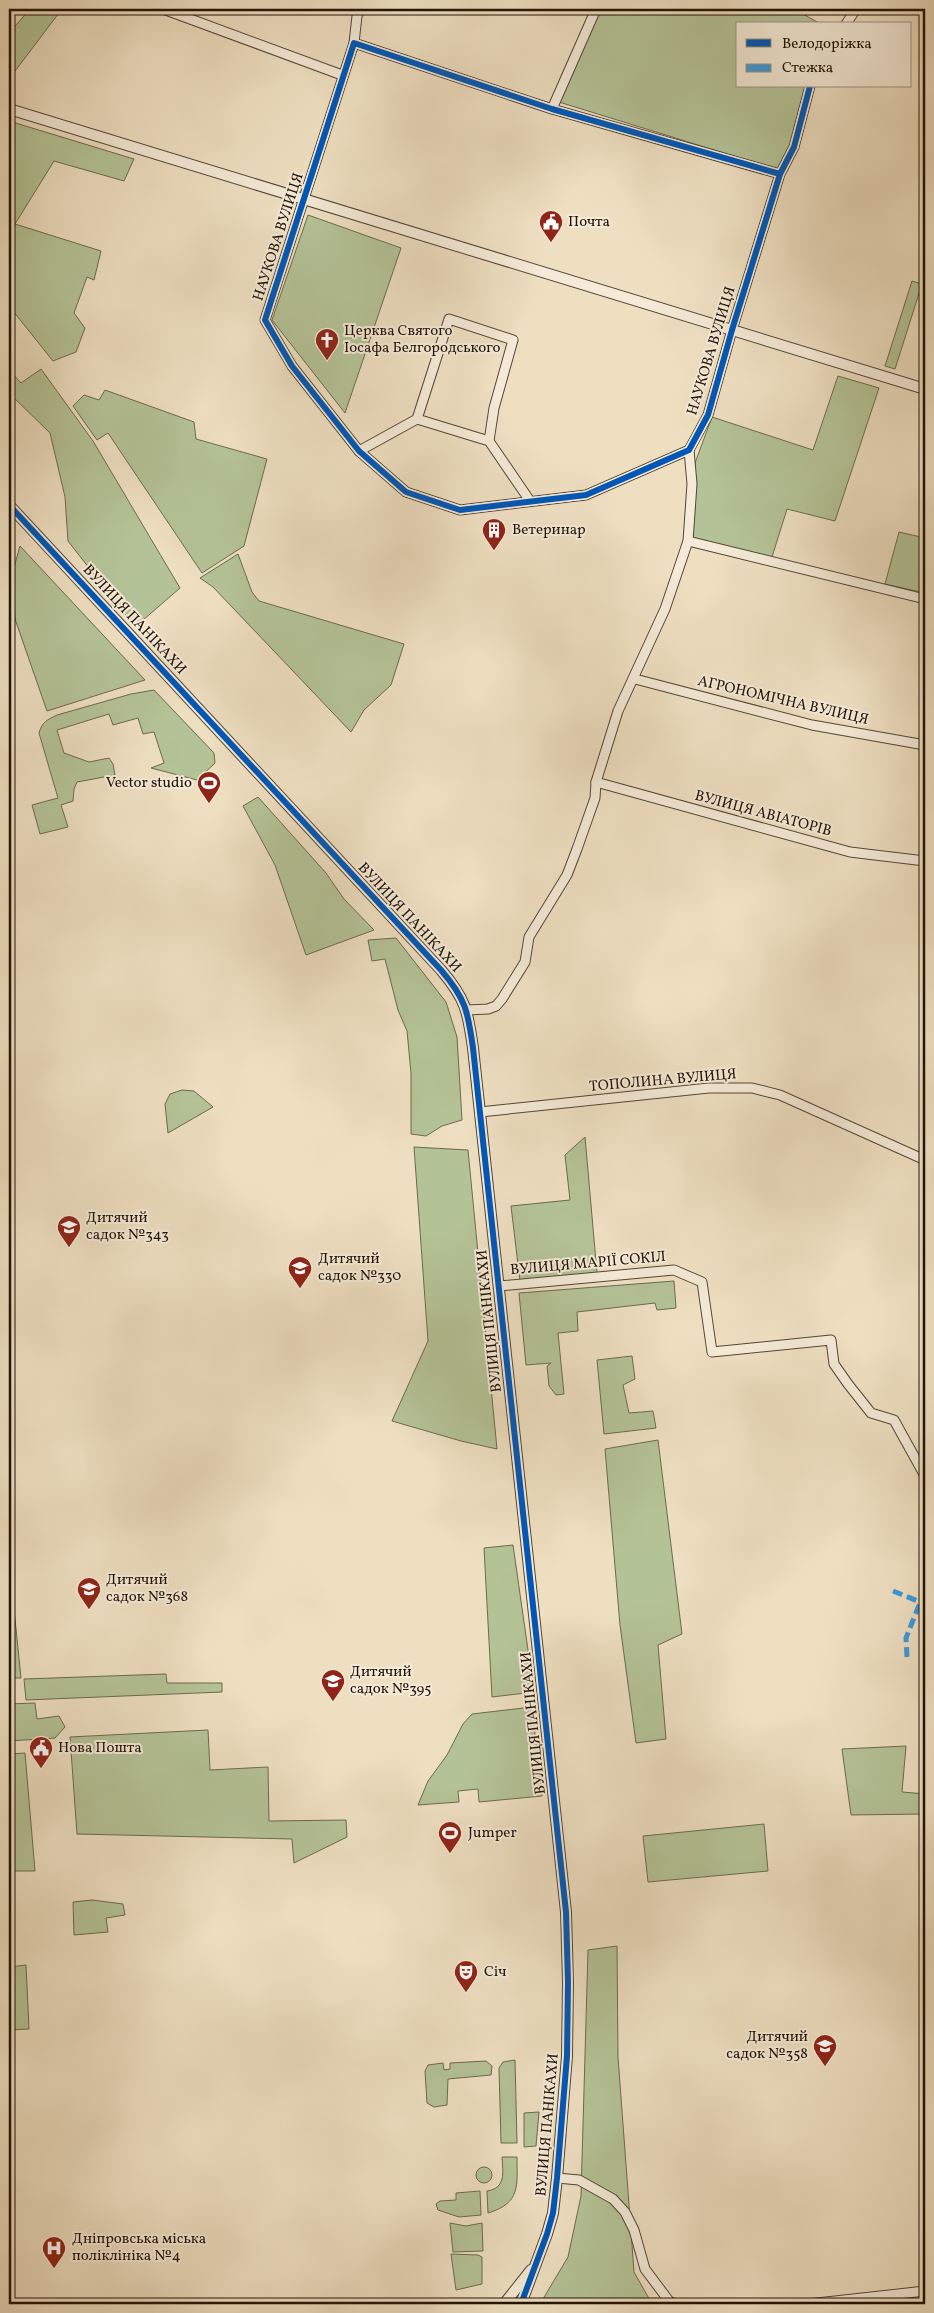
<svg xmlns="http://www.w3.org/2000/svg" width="934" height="2313" font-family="Vollkorn,serif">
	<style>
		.green { fill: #b4c397; stroke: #6b6b4e }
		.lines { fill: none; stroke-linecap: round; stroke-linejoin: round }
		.minor-casing { stroke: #554635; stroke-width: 11 }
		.tertiary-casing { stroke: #554635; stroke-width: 12 }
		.minor { stroke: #f4ead7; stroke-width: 9 }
		.tertiary { stroke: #f4ead7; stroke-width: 10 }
		.quiet { stroke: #3c9add; stroke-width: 5; stroke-dasharray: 10 5; stroke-linecap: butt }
		.cycleway-casing { stroke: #f4ead7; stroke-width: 9 }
		.cycleway { stroke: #0057b8; stroke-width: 6 }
		.labels { text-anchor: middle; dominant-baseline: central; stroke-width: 4; stroke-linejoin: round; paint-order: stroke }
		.poi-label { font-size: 15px; fill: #221306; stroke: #f4ead7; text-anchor: start }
		.street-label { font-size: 15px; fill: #221306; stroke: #f4ead7 }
	</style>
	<rect width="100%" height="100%" fill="#eedfc1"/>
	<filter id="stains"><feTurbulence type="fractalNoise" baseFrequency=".004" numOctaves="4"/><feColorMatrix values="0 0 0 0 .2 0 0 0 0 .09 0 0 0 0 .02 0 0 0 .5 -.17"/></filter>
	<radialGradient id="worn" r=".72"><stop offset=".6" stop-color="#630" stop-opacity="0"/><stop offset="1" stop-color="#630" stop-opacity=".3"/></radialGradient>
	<g class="green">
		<polygon points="30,9 62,9 9,79 9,33"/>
		<polygon points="600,9 794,9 821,24 738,24 738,86 806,86 790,146 779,170 559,102"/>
		<polygon points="9,121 134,159 124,181 54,161 15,224 101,251 94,280 87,277 74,313 85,328 76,352 53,361 9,306"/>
		<polygon points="308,215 401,248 345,413 272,320"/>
		<polygon points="912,281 922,284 895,369 885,366"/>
		<polygon points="41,369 93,441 180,588 135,627 68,541 65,497 50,433 9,393 9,370 21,383"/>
		<polygon points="838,376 879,388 835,521 787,509 772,557 692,539 695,463 712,417 813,450"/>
		<polygon points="105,390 194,422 196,439 267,459 244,546 202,573 108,433 97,440 73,406 84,395 99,400"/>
		<polygon points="899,532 925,538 925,593 885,584"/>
		<polygon points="20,546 145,680 47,711 15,619 13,571"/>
		<polygon points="238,554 252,592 259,601 404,644 391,685 364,710 351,732 213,587 200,578"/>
		<path d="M154,690L214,753L215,763L197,780L151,768L164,763L154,732L143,734L138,718L113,725L109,714L57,730L64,753L89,762L109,758L113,764L115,775L77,782L74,789L73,801L61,805L68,827L40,834L32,805L58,798L39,733C42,722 47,720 57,715L131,694Z"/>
		<polygon points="258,797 326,873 344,899 374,930 306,955 275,865 243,806"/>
		<polygon points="396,938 446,1002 457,1037 462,1120 442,1126 426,1136 411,1134 411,1073 407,1031 398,1010 385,959 372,961 368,940"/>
		<polygon points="182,1090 194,1091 213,1107 168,1133 165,1104 170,1094"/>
		<polygon points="585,1137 597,1273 520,1281 511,1206 570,1200 565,1155"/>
		<polygon points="414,1147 468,1150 497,1449 461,1441 392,1421 428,1341"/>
		<polygon points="674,1281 676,1308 657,1310 655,1303 577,1312 578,1331 558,1333 564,1394 556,1395 549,1386 547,1366 551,1363 526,1365 519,1293"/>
		<polygon points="632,1356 635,1379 623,1385 629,1413 653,1411 656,1428 604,1434 597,1360"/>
		<polygon points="658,1440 682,1634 658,1645 666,1739 636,1743 620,1625 605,1449"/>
		<polygon points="513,1545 534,1692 492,1697 484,1548"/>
		<polygon points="9,1560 21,1678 9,1678"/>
		<polygon points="166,1674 167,1683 222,1683 222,1692 26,1700 24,1679"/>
		<polygon points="35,1703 37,1719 59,1716 65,1727 55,1738 9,1741 9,1704"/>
		<polygon points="532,1707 542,1796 479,1802 478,1789 458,1791 459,1802 418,1805 428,1781 447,1755 463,1724 472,1714"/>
		<polygon points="208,1730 210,1770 268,1767 269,1821 346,1820 347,1837 294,1863 292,1839 77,1834 70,1737"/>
		<polygon points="906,1746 902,1792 925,1794 925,1814 851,1815 842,1749"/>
		<polygon points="25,1753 35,1871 14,1871 12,1888 9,1888 9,1754"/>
		<polygon points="764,1824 768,1871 648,1882 643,1836"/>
		<polygon points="92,1900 123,1904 125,1915 106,1918 108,1932 74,1935 73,1902"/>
		<polygon points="617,1946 618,2057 634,2272 652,2304 540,2304 568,2257 581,2196 588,1950"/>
		<polygon points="26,1965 29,2029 9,2030 9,1967"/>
		<polygon points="515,2060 517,2143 501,2143 499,2068 503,2062"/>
		<polygon points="486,2061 492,2066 491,2075 448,2079 447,2105 434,2107 427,2103 425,2071 428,2065 443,2063 444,2070 450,2069 450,2063"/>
		<polygon points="539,2112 536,2146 524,2147 524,2113"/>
		<path d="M502,2157H517C517,2186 521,2203 488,2213L487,2191C506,2188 503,2173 502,2157Z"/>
		<circle cx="484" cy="2175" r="8"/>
		<polygon points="480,2191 481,2215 459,2217 438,2210 436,2204 440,2201 456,2200 456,2193"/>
		<polygon points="450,2223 466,2226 482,2223 483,2251 453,2252"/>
		<polygon points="451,2254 478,2255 482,2257 482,2284 456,2290"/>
	</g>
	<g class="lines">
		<g class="minor-casing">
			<g id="minor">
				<polyline points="163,9 342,75"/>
				<polyline points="846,24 856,9"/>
				<polyline points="354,43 357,16 360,9"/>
				<polyline points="552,109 596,9"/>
				<polyline points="780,174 552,109 354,43 265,320 292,366 359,451 406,492 460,510 586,495 689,450 708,415 732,330 780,174 794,147 810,86"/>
				<polyline points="417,419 449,319 513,340 494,408 489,441 530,501"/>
				<polyline points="359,451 417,419 489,441"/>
				<polyline points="688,541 925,599"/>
				<polyline points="635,679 812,725 925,745"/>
				<polyline points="596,782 850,852 925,861"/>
				<polyline points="467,1010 488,1009 496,1006 502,999 525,962 529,937 567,875 577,849 595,798 596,782 618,711 665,609 688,541 692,484 689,450"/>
				<polyline points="480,1112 709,1088 752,1088 780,1095 925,1160"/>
				<polyline points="499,1286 674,1270 702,1282 712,1352 831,1340 834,1364 848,1384 871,1413 894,1420 925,1476"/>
				<polyline points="557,2178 579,2180 613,2199 625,2212 634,2230 645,2269 669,2301 674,2304"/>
				<polyline points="808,2304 925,2291"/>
			</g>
		</g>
		<g class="tertiary-casing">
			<g id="tertiary">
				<polyline points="9,109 925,389"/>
				<path d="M9,505L441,970C466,999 468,1012 473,1048L566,1912L568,1982L567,2056L557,2178L553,2213L547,2234L521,2304"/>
				<polyline points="504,2304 531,2270"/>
			</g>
		</g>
		<use href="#minor" class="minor"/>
		<use href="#tertiary" class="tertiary"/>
		<g class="quiet">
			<polyline points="893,1591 920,1602"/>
			<polyline points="907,1657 906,1638 925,1590"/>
		</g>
		<g class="cycleway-casing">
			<g id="cycleway">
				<polyline points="780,174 552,109 354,43 265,320 292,366 359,451 406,492 460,510 586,495 689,450 708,415 732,330 780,174 794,147 810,86"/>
				<path d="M9,505L441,970C466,999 468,1012 473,1048L566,1912L568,1982L567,2056L557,2178L553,2213L547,2234L521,2304"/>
			</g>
		</g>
		<use href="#cycleway" class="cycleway"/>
	</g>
	<defs>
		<g id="civic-pin" transform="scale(1.25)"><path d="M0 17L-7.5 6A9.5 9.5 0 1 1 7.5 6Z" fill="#8f2418" stroke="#f4ead7"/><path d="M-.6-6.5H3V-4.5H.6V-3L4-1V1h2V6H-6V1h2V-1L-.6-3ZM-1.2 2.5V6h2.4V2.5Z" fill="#fff"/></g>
		<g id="church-pin" transform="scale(1.25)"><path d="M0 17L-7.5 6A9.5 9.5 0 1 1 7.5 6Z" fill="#8f2418" stroke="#f4ead7"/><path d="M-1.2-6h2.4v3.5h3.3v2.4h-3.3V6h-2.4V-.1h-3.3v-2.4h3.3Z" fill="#fff"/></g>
		<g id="building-pin" transform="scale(1.25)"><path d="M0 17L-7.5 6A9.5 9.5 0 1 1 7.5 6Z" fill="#8f2418" stroke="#f4ead7"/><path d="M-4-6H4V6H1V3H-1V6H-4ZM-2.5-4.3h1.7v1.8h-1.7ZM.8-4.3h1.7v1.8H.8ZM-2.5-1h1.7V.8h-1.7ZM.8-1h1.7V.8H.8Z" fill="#fff"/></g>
		<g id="stadium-pin" transform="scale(1.25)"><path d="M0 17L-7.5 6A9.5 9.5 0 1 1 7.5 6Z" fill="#8f2418" stroke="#f4ead7"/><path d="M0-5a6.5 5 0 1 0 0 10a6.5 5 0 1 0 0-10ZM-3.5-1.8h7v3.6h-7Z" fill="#fff"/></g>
		<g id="school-pin" transform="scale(1.25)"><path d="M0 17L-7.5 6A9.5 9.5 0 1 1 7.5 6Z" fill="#8f2418" stroke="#f4ead7"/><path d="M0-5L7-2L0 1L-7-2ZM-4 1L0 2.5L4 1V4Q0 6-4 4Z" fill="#fff"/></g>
		<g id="theatre-pin" transform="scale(1.25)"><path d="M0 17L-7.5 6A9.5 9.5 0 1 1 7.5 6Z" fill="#8f2418" stroke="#f4ead7"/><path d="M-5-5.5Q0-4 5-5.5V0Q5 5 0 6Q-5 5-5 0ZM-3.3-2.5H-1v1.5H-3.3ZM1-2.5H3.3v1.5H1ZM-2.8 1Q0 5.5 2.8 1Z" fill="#fff"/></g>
		<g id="hospital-pin" transform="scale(1.25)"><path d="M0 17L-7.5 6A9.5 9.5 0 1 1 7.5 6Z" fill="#8f2418" stroke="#f4ead7"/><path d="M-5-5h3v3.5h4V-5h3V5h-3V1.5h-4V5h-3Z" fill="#fff"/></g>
	</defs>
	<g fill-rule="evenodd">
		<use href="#civic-pin" x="551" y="222"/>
		<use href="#church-pin" x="327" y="340"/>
		<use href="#building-pin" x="494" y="530"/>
		<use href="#stadium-pin" x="209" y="783"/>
		<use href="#school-pin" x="69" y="1227"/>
		<use href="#school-pin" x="300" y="1268"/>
		<use href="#school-pin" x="89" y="1589"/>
		<use href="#school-pin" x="333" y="1681"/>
		<use href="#civic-pin" x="41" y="1748"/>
		<use href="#stadium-pin" x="450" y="1833"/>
		<use href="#theatre-pin" x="466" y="1972"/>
		<use href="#school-pin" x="825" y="2046"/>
		<use href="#hospital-pin" x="54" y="2248"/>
	</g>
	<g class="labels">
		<g class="poi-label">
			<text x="568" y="222">Почта</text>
			<text x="344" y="331">Церква Святого<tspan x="344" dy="17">Іосафа Белгородського</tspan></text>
			<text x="512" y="530">Ветеринар</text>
			<text x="192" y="783" text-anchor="end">Vector studio</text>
			<text x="86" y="1218">Дитячий<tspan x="86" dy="17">садок №343</tspan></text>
			<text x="318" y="1259">Дитячий<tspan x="318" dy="17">садок №330</tspan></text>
			<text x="106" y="1580">Дитячий<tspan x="106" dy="17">садок №368</tspan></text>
			<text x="350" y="1672">Дитячий<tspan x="350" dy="17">садок №395</tspan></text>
			<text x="58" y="1748">Нова Пошта</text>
			<text x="468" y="1833">Jumper</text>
			<text x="484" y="1972">Січ</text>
			<text x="808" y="2037" text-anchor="end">Дитячий<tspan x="808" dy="17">садок №358</tspan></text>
			<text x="72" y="2239">Дніпровська міська<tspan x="72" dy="17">поліклініка №4</tspan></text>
		</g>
		<g class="street-label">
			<text transform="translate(279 237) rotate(-72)">НАУКОВА ВУЛИЦЯ</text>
			<text transform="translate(712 351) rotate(-73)">НАУКОВА ВУЛИЦЯ</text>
			<text transform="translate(134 620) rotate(47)">ВУЛИЦЯ ПАНІКАХИ</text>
			<text transform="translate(783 701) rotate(13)">АГРОНОМІЧНА ВУЛИЦЯ</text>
			<text transform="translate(763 814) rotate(15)">ВУЛИЦЯ АВІАТОРІВ</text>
			<text transform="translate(409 918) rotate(47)">ВУЛИЦЯ ПАНІКАХИ</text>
			<text transform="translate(663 1081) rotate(-5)">ТОПОЛИНА ВУЛИЦЯ</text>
			<text transform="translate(588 1264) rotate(-5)">ВУЛИЦЯ МАРІЇ СОКІЛ</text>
			<text transform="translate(490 1321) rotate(-96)">ВУЛИЦЯ ПАНІКАХИ</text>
			<text transform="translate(534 1723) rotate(-96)">ВУЛИЦЯ ПАНІКАХИ</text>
			<text transform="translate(548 2125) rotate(-85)">ВУЛИЦЯ ПАНІКАХИ</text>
		</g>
	</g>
	<rect width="934" height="2313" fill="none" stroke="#eedfc1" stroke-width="30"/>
	<rect x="10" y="10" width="914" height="2293" fill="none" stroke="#221306" stroke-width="2.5"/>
	<rect x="15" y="15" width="904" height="2283" fill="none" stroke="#221306"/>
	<rect x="736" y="22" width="175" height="65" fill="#f4ead7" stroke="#a09483"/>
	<rect x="746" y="39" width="25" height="8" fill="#0057b8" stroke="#a09483"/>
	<text x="782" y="48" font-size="15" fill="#221306">Велодоріжка</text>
	<rect x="746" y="64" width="25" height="8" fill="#3c9add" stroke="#a09483"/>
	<text x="782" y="72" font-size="15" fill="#221306">Стежка</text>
	<rect width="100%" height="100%" filter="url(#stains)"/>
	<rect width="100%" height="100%" fill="url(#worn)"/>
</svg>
